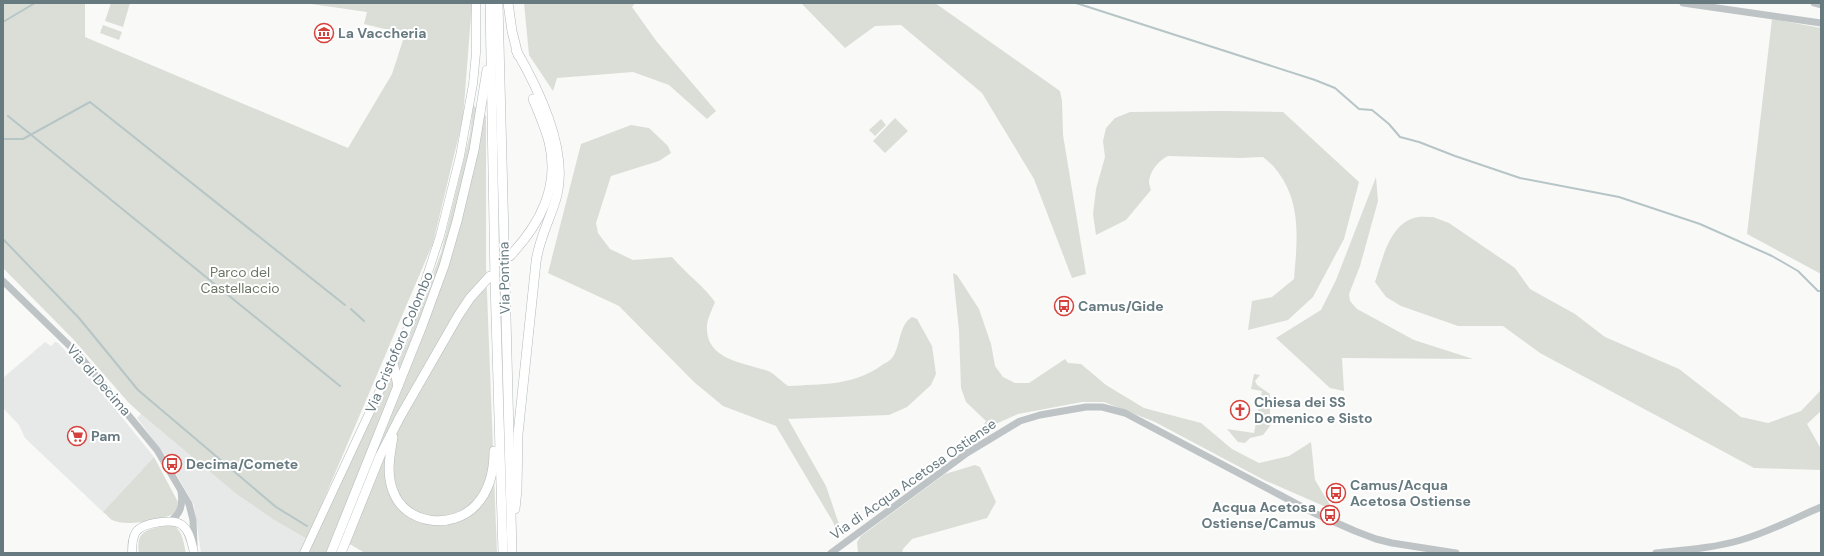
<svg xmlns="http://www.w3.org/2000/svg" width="1824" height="556" font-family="'DM Sans',sans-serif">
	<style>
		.built { fill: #e7e9e8 }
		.green { fill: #dbded7 }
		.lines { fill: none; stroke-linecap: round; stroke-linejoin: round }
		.stream { stroke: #b6c5c6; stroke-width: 2 }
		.secondary-casing { stroke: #b1b9bb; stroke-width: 9 }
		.trunk-casing { stroke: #b4b9bb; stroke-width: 10 }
		.tertiary { stroke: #bec4c6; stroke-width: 7 }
		.secondary { stroke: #fff; stroke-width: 8 }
		.trunk { stroke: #fff; stroke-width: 9 }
		.labels { text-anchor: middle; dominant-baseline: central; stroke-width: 4; stroke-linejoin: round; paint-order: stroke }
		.poi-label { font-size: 14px; font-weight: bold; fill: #667a80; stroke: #fff; text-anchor: start }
		.park-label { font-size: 14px; fill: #6c7865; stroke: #fff }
		.street-label { font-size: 14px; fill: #667a80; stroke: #fff }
	</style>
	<rect width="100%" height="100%" fill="#f9f9f8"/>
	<g class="built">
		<polygon points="45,342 51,346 55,342 58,343 86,373 154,457 103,512 25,438 19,425 3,408 3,378"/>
		<polygon points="141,414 235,493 274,520 307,539 299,553 201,553 194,505 167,458 137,418"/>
	</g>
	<g class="green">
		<polygon points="3,3 85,3 85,37 348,148 392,74 405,34 364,24 367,12 304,3 472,3 463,118 433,243 307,539 274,520 235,493 141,414 128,402 73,339 3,268"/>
		<polygon points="111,3 130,3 123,27 105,21"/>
		<polygon points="524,3 635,3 632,7 657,42 716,111 707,119 669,85 633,72 557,78 553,91 529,55"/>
		<polygon points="801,3 935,3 1060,91 1062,101 1063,135 1086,274 1072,278 1034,179 982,93 901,25 875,26 845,48"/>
		<polygon points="1772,19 1821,28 1821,274 1747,234"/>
		<polygon points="103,25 122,32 119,40 100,33"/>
		<polygon points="473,105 486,116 486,266 497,553 365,553 341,539 335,553 307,553 407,344 441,253 470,134"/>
		<path d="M1221,111L1283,112L1359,182L1344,239L1313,297L1288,320L1248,330L1252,301L1272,297L1294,279C1297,242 1302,204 1278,172C1274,166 1268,161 1263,157L1240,158L1168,156C1159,160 1150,171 1149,181C1149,183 1150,188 1151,190L1126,220L1096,235L1093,214L1096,189L1105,157L1103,141L1106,128L1115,118L1130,112Z"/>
		<polygon points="895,118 908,131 885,153 873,141"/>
		<polygon points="881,119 886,125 875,136 869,130"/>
		<path d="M631,125L649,128L668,146L671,153L659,161L611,176L596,223L598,233L610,249L633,260L672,257C686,274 703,285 715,302C712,310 708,317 707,325C704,360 745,363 768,371C775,374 782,382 788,386C821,384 854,386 882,365C885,363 890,361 892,358C901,346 898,326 912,317L917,319L932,346L936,374L931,385L907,407L889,415L788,419L826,486L841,530L839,538L833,522L776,426L723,406L694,382L619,306L548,273L581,144Z"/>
		<polygon points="1376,177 1378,201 1360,266 1349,294 1350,301 1357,309 1414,340 1473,359 1342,358 1344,391 1330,388 1276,338 1321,310 1336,280"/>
		<path d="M1433,217L1449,223L1515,268L1530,289L1575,314L1605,337L1679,369L1741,417L1768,423L1801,411L1821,390V411L1807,424L1821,449V470L1754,468L1540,353L1503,326H1458L1401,306L1386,297L1375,282C1382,261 1389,225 1414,218C1420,216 1427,217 1433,217Z"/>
		<polygon points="953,273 957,275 979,309 991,344 995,366 1003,377 1015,383 1029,383 1065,359 1068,363 1081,364 1106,385 1144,408 1201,423 1232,449 1259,463 1289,456 1311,442 1315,480 1333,510 1264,480 1155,422 1104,402 1082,402 1018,414 980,431 986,421 966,402 961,388 959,331"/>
		<polygon points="1254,374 1260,375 1255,381 1257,385 1270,394 1270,426 1263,435 1250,438 1245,443 1238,442 1227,429 1254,433 1262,391 1251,389"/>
		<path d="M154,457L178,502L177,509L174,514C160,520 126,527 112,520C109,518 106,514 103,512Z"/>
		<polygon points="975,465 980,467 996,502 987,518 912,539 903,549 902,553 858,553 857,542 861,536 945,474"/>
		<path d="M171,525C182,527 184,544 186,553H139C135,528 151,529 171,525Z"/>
	</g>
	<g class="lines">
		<g class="stream">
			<polyline points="1076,3 1315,80 1335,88 1359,109 1372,110 1389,124 1400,137 1419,142 1455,156 1520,178 1619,197 1700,224 1772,256 1798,271 1818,291 1821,291"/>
			<polyline points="3,22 35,3"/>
			<polyline points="8,116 340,386"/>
			<polyline points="3,139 23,139 90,102 345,305"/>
			<polyline points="3,239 79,318 138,390 276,507 307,526"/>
			<polyline points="351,309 364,321"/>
		</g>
		<g class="secondary-casing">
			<g id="secondary">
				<path d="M132,553C132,546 132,538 136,532C142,523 173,518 182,525C190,531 192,544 194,553"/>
				<polyline points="304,553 401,345 421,294 440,236 460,156 473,84 476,53 476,3"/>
			</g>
		</g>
		<g class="trunk-casing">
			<g id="trunk">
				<polyline points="490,3 495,281 503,553"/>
				<polyline points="498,3 512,553"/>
				<polyline points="508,3 512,31 518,55"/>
				<path d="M510,256C540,224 560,187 549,142C545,127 539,113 533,99"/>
				<polyline points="393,362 398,386"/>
				<path d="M393,437C390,455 386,473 393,491C405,525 453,530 476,505C490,490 494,470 494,451"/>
				<path d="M515,509L517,490L518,434L536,262C539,238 551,218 557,195C568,150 538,88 516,50"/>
				<polyline points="331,553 422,326 444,266 457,221 474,150 487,70"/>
				<polyline points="341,553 380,456 400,417 458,316 470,298 490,276"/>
			</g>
		</g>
		<g class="tertiary">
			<polyline points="1683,3 1821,23"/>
			<polyline points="1814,3 1821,5"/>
			<polyline points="3,281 79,355 157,450 189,504 193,520 194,545"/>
			<path d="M169,522C181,514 183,505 181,491"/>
			<polyline points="831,553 967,453 1020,421 1040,415 1086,407 1102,407 1125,413 1314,513 1355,531 1376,539 1392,543 1456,553"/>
			<path d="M1656,553C1685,550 1714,548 1741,540C1769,532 1795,518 1821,507"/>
		</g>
		<use href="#secondary" class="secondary"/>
		<use href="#trunk" class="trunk"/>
	</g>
	<defs>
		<g id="museum-ring" transform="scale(1)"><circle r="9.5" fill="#fff" stroke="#d5413c" stroke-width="1.5"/><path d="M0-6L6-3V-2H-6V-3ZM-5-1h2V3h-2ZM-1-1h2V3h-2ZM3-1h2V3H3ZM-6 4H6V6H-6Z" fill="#d5413c"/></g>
		<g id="bus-ring" transform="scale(1)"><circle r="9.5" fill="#fff" stroke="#d5413c" stroke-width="1.5"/><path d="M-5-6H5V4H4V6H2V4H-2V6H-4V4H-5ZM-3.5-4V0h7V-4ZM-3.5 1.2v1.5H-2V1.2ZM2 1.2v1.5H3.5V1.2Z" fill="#d5413c"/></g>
		<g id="church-ring" transform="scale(1)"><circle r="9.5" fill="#fff" stroke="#d5413c" stroke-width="1.5"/><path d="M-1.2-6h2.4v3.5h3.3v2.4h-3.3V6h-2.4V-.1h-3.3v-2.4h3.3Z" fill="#d5413c"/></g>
		<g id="supermarket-ring" transform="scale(1)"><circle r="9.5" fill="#fff" stroke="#d5413c" stroke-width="1.5"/><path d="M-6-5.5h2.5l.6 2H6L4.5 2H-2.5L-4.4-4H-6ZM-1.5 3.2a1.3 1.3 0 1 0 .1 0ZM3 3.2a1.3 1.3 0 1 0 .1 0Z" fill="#d5413c"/></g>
	</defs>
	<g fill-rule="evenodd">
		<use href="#museum-ring" x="324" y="33"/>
		<use href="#bus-ring" x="1064" y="306"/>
		<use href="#church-ring" x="1240" y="410"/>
		<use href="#supermarket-ring" x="77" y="436"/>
		<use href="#bus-ring" x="172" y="464"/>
		<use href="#bus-ring" x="1336" y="493"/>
		<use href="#bus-ring" x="1330" y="515"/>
	</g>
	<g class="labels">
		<g class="poi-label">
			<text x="338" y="33">La Vaccheria</text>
			<text x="1078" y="306">Camus/Gide</text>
			<text x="1254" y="402">Chiesa dei SS<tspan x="1254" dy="16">Domenico e Sisto</tspan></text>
			<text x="91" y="436">Pam</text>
			<text x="186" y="464">Decima/Comete</text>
			<text x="1350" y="485">Camus/Acqua<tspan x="1350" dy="16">Acetosa Ostiense</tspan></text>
			<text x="1316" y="507" text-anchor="end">Acqua Acetosa<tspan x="1316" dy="16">Ostiense/Camus</tspan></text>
		</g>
		<g class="park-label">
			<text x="240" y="272">Parco del<tspan x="240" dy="16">Castellaccio</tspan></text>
		</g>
		<g class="street-label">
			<text transform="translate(504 278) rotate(-91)">Via Pontina</text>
			<text transform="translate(399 342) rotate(-67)">Via Cristoforo Colombo</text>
			<text transform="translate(99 380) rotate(49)">Via di Decima</text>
			<text transform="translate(913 479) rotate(-35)">Via di Acqua Acetosa Ostiense</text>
		</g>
	</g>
	<rect width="1824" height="556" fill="none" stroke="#667a80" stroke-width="8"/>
</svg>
